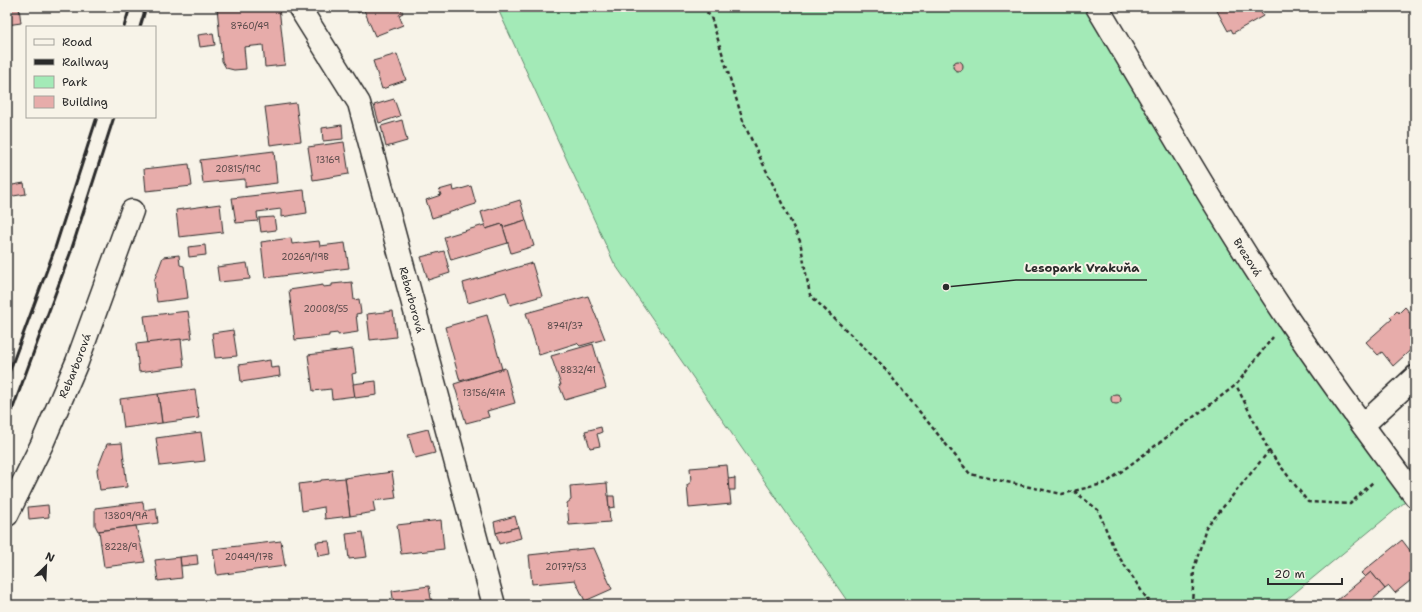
<svg xmlns="http://www.w3.org/2000/svg" width="1422" height="612" font-family="'Shantell Sans',sans-serif">
	<style>
		.green { fill: #a3eab7; stroke: #678a71 }
		.building { fill: #e7acaa; stroke: #2b2b2b }
		.lines { fill: none; stroke-linecap: round; stroke-linejoin: round }
		.minor-casing { stroke: #2b2b2b; stroke-width: 25 }
		.path { stroke: #2b2b2b; stroke-width: 2.5; stroke-dasharray: 4 3; stroke-linecap: butt }
		.minor { stroke: #f7f3e8; stroke-width: 22 }
		.rail { stroke: #2b2b2b; stroke-width: 3 }
		.labels { text-anchor: middle; dominant-baseline: central; stroke-width: 4; stroke-linejoin: round; paint-order: stroke }
		.number-label { font-size: 9px; fill: #5a4b4b }
		.street-label { font-size: 11px; fill: #2b2b2b; stroke: #f7f3e8 }
		.leader { fill: none; stroke: #2b2b2b; stroke-width: 1.5 }
		.callout-dot { fill: #2b2b2b; stroke: #f7f3e8; stroke-width: 1.5 }
		.callout-label { font-size: 12px; text-anchor: middle; font-weight: bold; fill: #2b2b2b; stroke: #f7f3e8; stroke-width: 4; stroke-linejoin: round; paint-order: stroke }
	</style>
	<rect width="100%" height="100%" fill="#f7f3e8"/>
	<filter id="ink" filterUnits="userSpaceOnUse"><feTurbulence type="fractalNoise" baseFrequency=".025" numOctaves="2"/><feDisplacementMap in="SourceGraphic" scale="8" xChannelSelector="R" yChannelSelector="G"/><feConvolveMatrix kernelMatrix="1 2 1 2 8 2 1 2 1" color-interpolation-filters="sRGB"/></filter>
	<g filter="url(#ink)">
		<polygon class="green" points="497,7 1091,7 1276,311 1405,502 1280,605 850,605 614,263"/>
		<g class="building">
			<polygon points="7,7 19,7 21,23 7,25"/>
			<polygon points="217,7 279,7 285,65 265,67 263,45 244,47 246,69 234,70 226,68 222,61"/>
			<polygon points="355,7 400,7 403,13 399,15 403,25 375,36 364,10 358,13"/>
			<polygon points="1215,7 1258,7 1263,16 1233,33 1231,29 1228,31"/>
			<polygon points="213,33 215,45 200,47 198,35"/>
			<polygon points="397,54 406,80 388,86 388,87 382,89 373,61"/>
			<circle cx="958" cy="66" r="5"/>
			<polygon points="394,99 400,116 379,123 374,105"/>
			<polygon points="296,103 301,141 270,145 265,107"/>
			<polygon points="402,120 407,141 386,147 381,126"/>
			<polygon points="342,125 343,139 323,141 322,128"/>
			<polygon points="344,142 349,174 313,180 308,147"/>
			<polygon points="274,151 277,183 245,187 245,179 203,183 200,160"/>
			<polygon points="189,164 192,186 146,191 144,169"/>
			<polygon points="24,183 26,194 7,197 7,186"/>
			<polygon points="453,186 454,191 471,186 476,204 432,218 426,200 441,195 439,190"/>
			<polygon points="304,190 307,213 281,217 281,209 257,212 258,221 236,223 232,198"/>
			<polygon points="520,200 526,220 503,227 502,224 486,229 481,212"/>
			<polygon points="220,204 223,232 179,237 176,210"/>
			<polygon points="274,217 276,230 261,232 259,218"/>
			<polygon points="526,220 534,246 511,253 503,227"/>
			<polygon points="502,224 508,243 451,260 444,237 484,225 486,229"/>
			<polygon points="291,238 292,244 319,241 320,246 345,243 349,268 265,278 261,242"/>
			<polygon points="205,245 206,255 189,257 188,247"/>
			<polygon points="444,251 450,273 428,280 421,257"/>
			<polygon points="179,255 180,265 184,266 188,298 157,302 154,281 163,257"/>
			<polygon points="247,263 250,279 219,282 217,267"/>
			<polygon points="532,263 542,296 510,305 506,292 468,303 463,283"/>
			<polygon points="352,282 354,300 359,299 361,313 356,314 358,332 338,335 338,333 329,334 329,336 295,340 289,290 323,285 323,287 332,286 332,284"/>
			<polygon points="588,296 605,339 580,346 577,343 539,355 526,313"/>
			<polygon points="1405,307 1415,319 1415,346 1393,366 1382,352 1378,355 1366,342 1392,319 1390,317 1397,310 1399,313"/>
			<polygon points="188,311 192,338 148,344 144,316"/>
			<polygon points="393,311 396,337 370,340 367,314"/>
			<polygon points="487,315 502,369 460,381 445,327"/>
			<polygon points="233,330 237,356 215,358 212,333"/>
			<polygon points="181,339 184,366 139,372 136,344"/>
			<polygon points="593,344 606,388 565,400 559,385 561,385 551,356"/>
			<polygon points="353,349 356,373 352,374 355,396 332,399 331,389 313,391 308,355"/>
			<polygon points="270,360 271,368 279,367 280,376 241,382 239,365"/>
			<polygon points="505,368 515,403 487,411 489,417 466,423 454,384"/>
			<polygon points="376,381 377,395 355,398 353,384"/>
			<polygon points="195,389 199,418 162,423 158,394"/>
			<polygon points="158,394 162,423 124,428 120,399"/>
			<circle cx="1116" cy="399" r="5"/>
			<polygon points="601,427 602,432 597,434 600,446 590,448 585,431"/>
			<polygon points="428,429 435,453 415,458 408,434"/>
			<polygon points="201,432 205,461 160,466 156,438"/>
			<polygon points="122,443 127,487 100,490 97,470 107,444"/>
			<polygon points="727,465 731,504 689,508 687,485 691,482 690,468"/>
			<polygon points="392,472 396,498 373,501 375,512 350,516 345,478 370,474 370,475"/>
			<polygon points="345,478 350,516 325,519 324,507 302,511 299,484 321,481 321,480"/>
			<polygon points="735,478 735,490 729,490 728,479"/>
			<polygon points="607,483 610,522 569,525 567,503 571,500 570,486"/>
			<polygon points="608,496 614,496 615,507 609,508"/>
			<polygon points="143,502 144,510 156,508 158,523 98,531 95,525 95,508"/>
			<polygon points="48,505 49,517 29,519 28,507"/>
			<polygon points="515,516 518,527 496,533 494,522"/>
			<polygon points="441,520 444,549 401,554 397,525"/>
			<polygon points="136,526 145,562 104,567 99,531"/>
			<polygon points="518,527 521,538 499,544 496,533"/>
			<polygon points="363,532 367,557 349,559 346,534"/>
			<polygon points="1402,540 1415,557 1415,577 1395,593 1389,586 1385,589 1371,572 1365,577 1361,573"/>
			<polygon points="281,541 285,566 217,575 213,549"/>
			<polygon points="329,541 331,554 318,556 316,542"/>
			<polygon points="594,548 612,589 585,601 575,580 532,584 529,555"/>
			<polygon points="197,555 198,564 181,566 180,557"/>
			<polygon points="180,557 182,578 158,581 155,560"/>
			<polygon points="1371,572 1385,589 1366,605 1331,605"/>
			<polygon points="429,586 431,599 437,604 437,605 394,605 392,591"/>
		</g>
		<g class="lines">
			<g class="minor-casing">
				<g id="minor">
					<path id="s1" d="M299,7L359,103L494,605"/>
					<path id="s2" d="M1097,7C1159,110 1219,216 1286,316C1327,377 1371,437 1415,496"/>
					<polyline points="1363,425 1415,377"/>
					<path id="s3" d="M7,515L42,444L77,362L132,211"/>
				</g>
			</g>
			<g class="path">
				<polyline points="702,7 711,17 744,124 800,241 810,295 881,364 970,474 1062,494 1106,483 1236,385 1273,337"/>
				<polyline points="1269,451 1308,502 1350,504 1374,481"/>
				<polyline points="1074,491 1098,510 1115,551 1151,605"/>
				<polyline points="1192,605 1194,569 1206,528 1269,451 1236,385"/>
			</g>
			<use href="#minor" class="minor"/>
			<g class="rail">
				<polyline points="124,27 130,7"/>
				<polyline points="140,27 146,7"/>
				<polyline points="7,378 55,248 97,117"/>
				<polyline points="7,424 70,254 114,117"/>
			</g>
		</g>
	</g>
	<g class="labels">
		<g class="number-label">
			<text x="250" y="26">8760/49</text>
			<text x="328" y="160">13169</text>
			<text x="238" y="169">20815/19C</text>
			<text x="305" y="257">20269/19B</text>
			<text x="326" y="309">20008/55</text>
			<text x="565" y="326">8741/37</text>
			<text x="578" y="370">8832/41</text>
			<text x="484" y="393">13156/41A</text>
			<text x="126" y="516">13809/9A</text>
			<text x="121" y="547">8228/9</text>
			<text x="249" y="557">20449/17B</text>
			<text x="566" y="567">20177/53</text>
		</g>
		<g class="street-label">
			<text stroke="none"><textPath href="#s2" startOffset="292">Brezová</textPath></text>
			<text stroke="none"><textPath href="#s1" startOffset="317">Rebarborová</textPath></text>
			<text stroke="none"><textPath href="#s3" startOffset="164">Rebarborová</textPath></text>
		</g>
	</g>
	<path class="leader" d="M946 287L1016 280H1147"/>
	<circle class="callout-dot" cx="946" cy="287" r="4"/>
	<g class="callout-label">
		<text x="1082" y="272">Lesopark Vrakuňa</text>
	</g>
	<rect width="1422" height="612" fill="none" stroke="#f7f3e8" stroke-width="24"/>
	<rect x="12" y="12" width="1398" height="588" fill="none" stroke="#2b2b2b" stroke-width="1.5" filter="url(#ink)"/>
	<rect x="26" y="26" width="130" height="92" fill="#f7f3e8" stroke="#a5a39c"/>
	<rect x="34" y="39" width="20" height="6" fill="#f7f3e8" stroke="#a5a39c"/>
	<text x="62" y="46" font-size="12" fill="#2b2b2b">Road</text>
	<rect x="34" y="59" width="20" height="6" fill="#2b2b2b" stroke="#a5a39c"/>
	<text x="62" y="66" font-size="12" fill="#2b2b2b">Railway</text>
	<rect x="34" y="76" width="20" height="12" fill="#a3eab7" stroke="#a5a39c"/>
	<text x="62" y="86" font-size="12" fill="#2b2b2b">Park</text>
	<rect x="34" y="96" width="20" height="12" fill="#e7acaa" stroke="#a5a39c"/>
	<text x="62" y="106" font-size="12" fill="#2b2b2b">Building</text>
	<g transform="translate(46 566) rotate(24)" stroke="#f7f3e8" stroke-width="3" paint-order="stroke">
	<path d="M0-3L7 15L0 10L-7 15Z" fill="#2b2b2b"/>
	<text y="-6" font-size="11" font-weight="bold" text-anchor="middle" fill="#2b2b2b">N</text>
	</g>
	<path d="M1268 578v6h74v-6" fill="none" stroke="#2b2b2b" stroke-width="2"/>
	<text x="1274" y="578" font-size="12" fill="#2b2b2b" stroke="#f7f3e8" stroke-width="3" paint-order="stroke">20 m</text>
</svg>
